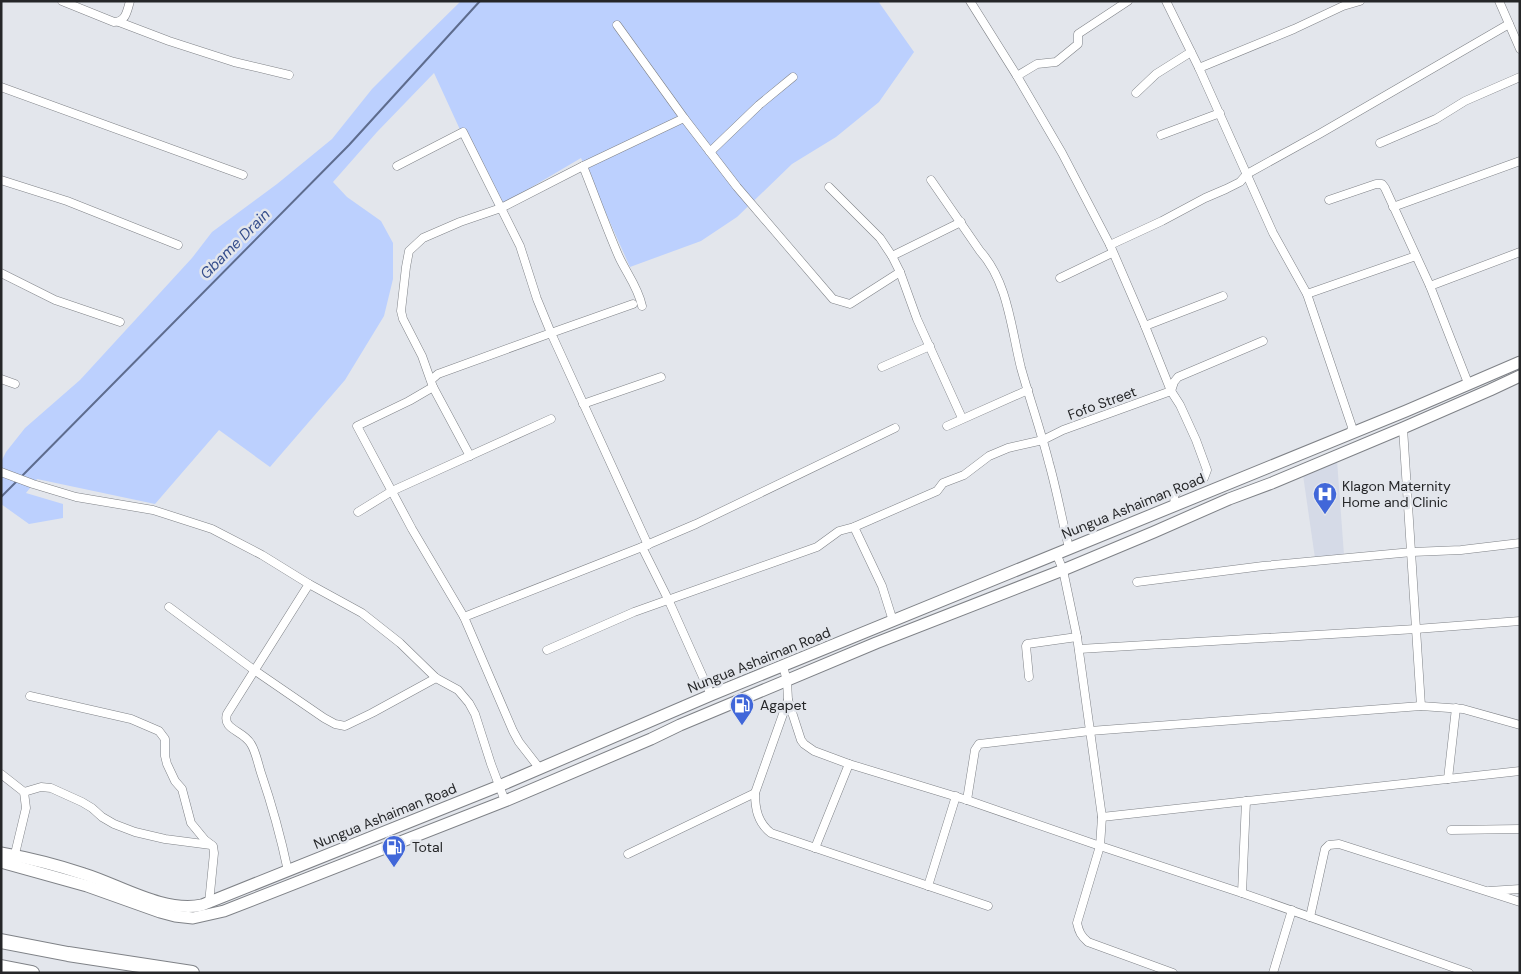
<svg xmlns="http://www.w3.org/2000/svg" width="1521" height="974" font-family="'DM Sans',sans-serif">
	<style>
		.built { fill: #d5dae7 }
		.green { fill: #bcd0fe }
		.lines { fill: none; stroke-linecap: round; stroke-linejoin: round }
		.stream { stroke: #5e6c8e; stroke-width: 2 }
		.street-casing { stroke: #7f8287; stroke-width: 9 }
		.primary-casing { stroke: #7f8287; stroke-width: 13 }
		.highway-casing { stroke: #7f8287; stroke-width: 16 }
		.street { stroke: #fff; stroke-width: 8 }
		.primary { stroke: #fff; stroke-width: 11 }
		.highway { stroke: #fff; stroke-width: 14 }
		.labels { text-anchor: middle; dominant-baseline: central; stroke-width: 5; stroke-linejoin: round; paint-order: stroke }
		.street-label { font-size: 14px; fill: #252628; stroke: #e3e6ec }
		.poi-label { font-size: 14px; fill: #252628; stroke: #e3e6ec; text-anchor: start }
		.water-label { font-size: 15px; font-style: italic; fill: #364e8c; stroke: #e3e6ec }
	</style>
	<rect width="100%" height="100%" fill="#e3e6ec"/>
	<polygon class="built" points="1337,460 1344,555 1315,558 1303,475"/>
	<polygon class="green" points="461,1 878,1 914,52 879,102 836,137 792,164 737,217 701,241 630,267 581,158 496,208 434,73 377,132 333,182 347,197 381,221 393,243 393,279 384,316 345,380 270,467 219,430 155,504 37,479 26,493 63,504 63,518 29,524 1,504 1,462 6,452 25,428 80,380 192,258 212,232 277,184 332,139 372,89 411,50"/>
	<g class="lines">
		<g class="stream">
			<polyline points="20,478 349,145 480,1"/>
			<polyline points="1,497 17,481"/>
		</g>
		<g class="street-casing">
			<g id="street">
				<path d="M62,1L114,22C126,22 127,11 130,1"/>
				<polyline points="970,1 1017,76 1062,153 1110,245 1145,326 1171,391 1180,405 1196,440 1207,470 1204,478 1177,491 1174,496 1175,505"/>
				<polyline points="1166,1 1199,68 1273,233 1307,294 1352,427 1351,432"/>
				<polyline points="1499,1 1520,49"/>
				<polyline points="119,22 169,41 234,62 289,75"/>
				<polyline points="617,25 684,118"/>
				<polyline points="1199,68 1294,29 1343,6 1360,1"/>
				<polyline points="1017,76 1037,64 1056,62 1078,44 1078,34 1128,1"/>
				<polyline points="1,87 243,175"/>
				<polyline points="1136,93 1156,74 1191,52"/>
				<polyline points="1161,135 1220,113"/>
				<polyline points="1380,143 1436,119 1465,101 1520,77"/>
				<polyline points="710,152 759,105 793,77"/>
				<polyline points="397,166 463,132 520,246 537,299 551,333 438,374 431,380"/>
				<polyline points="583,166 684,118 737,187 833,299 850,304 900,272"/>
				<polyline points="1,180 67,201 178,245"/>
				<path d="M931,180L980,251C1008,282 1011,328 1021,368C1030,400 1041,431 1049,463C1057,491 1062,520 1069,548"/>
				<polyline points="829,187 880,238 892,256 900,272 917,319 962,418"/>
				<polyline points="1329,200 1376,184 1382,184 1385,188 1430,286 1468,383"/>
				<polyline points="1393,207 1520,161"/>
				<polyline points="1110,245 1162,221 1205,198 1226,189 1240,182 1247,174 1321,133 1509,24"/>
				<polyline points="892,256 961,222"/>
				<polyline points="1,273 55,300 120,322"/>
				<polyline points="1060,278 1112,253"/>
				<polyline points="1430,286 1520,252"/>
				<polyline points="1307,294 1416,256"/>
				<polyline points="633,304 551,333 648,545"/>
				<polyline points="1145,326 1223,296"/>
				<polyline points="882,367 930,346"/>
				<polyline points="1,379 15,384"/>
				<polyline points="433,387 409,401 357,426 412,529 464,617"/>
				<polyline points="583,404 661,377"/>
				<polyline points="947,426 1028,390"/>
				<polyline points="1403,428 1421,706"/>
				<path d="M470,456L433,387L422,356L403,319L401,311L406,267L409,251L423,238L460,222L501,208L583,166C595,196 606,227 619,257C627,274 638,287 642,306"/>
				<polyline points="1,472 33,484 76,497 153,510 212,529 262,555 309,584 362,613 400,643 436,678 458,690 469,703 475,714 491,764 505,801"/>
				<polyline points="358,512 392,491 551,419"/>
				<polyline points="854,527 882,586 893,621"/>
				<polyline points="642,547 668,599 711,695"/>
				<path d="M1056,553L1063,570L1077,637L1102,817L1100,846L1077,923C1079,932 1081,936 1088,942L1173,973"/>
				<polyline points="1137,582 1263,566 1412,552 1461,550 1520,543"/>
				<polyline points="169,607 254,670 324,718 335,724 345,726 372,713 436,678"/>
				<polyline points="1079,649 1416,629 1520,621"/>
				<polyline points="547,650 634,612 817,547 839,531 854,527 937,491 943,483 964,475 989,456 1008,448 1043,440 1063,430 1171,391 1174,382 1178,377 1263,341"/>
				<polyline points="783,666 787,681 788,700 801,740 804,744 814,751 849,764 967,800 1100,846 1242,893 1469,973"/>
				<polyline points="1029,677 1026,646 1027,644 1077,637"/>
				<polyline points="30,696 131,719 159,731 165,739 165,756 167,764 175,781 182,789 191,823 205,840 213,846 214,853 209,903"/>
				<path d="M788,700L755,793C755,809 758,823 771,833L988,906"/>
				<polyline points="540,769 519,742 513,731 464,617 642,547 696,524 895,428"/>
				<polyline points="1,774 24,792 26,808 14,858"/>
				<polyline points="1448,779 1456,708"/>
				<polyline points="24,792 41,787 51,788 82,802 92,808 102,817 114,824 135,832 165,839 211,845"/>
				<polyline points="967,800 975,750 979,744 1090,731 1421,706 1463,709 1520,725"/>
				<polyline points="1102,817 1520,771"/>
				<polyline points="1451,830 1520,829"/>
				<polyline points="815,848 849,764"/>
				<polyline points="628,854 755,793"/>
				<path d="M288,871C281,838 272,805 261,773C258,764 256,752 251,744C243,730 222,730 227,714L309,584"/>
				<polyline points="928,886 956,796"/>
				<polyline points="1489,891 1520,889"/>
				<polyline points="1242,893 1246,801"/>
				<polyline points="1310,917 1325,849 1329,845 1339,844 1520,902"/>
				<polyline points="1273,973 1292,910"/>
			</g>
		</g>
		<g class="primary-casing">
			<g id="primary">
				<path d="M1,853C29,858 57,865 84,874C120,885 163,913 202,905L499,786L711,695L1406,411L1520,362"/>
				<polyline points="1,862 87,886 160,912 175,916 193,918 224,911 505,801 651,739 680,725 876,643 1063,570 1154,532 1229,499 1272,483 1403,428 1490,390 1520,376"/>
			</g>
		</g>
		<g class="highway-casing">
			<g id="highway">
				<polyline points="1,941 68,954 192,973"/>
				<polyline points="1,967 32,973"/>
			</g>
		</g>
		<use href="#street" class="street"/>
		<use href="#primary" class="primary"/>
		<use href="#highway" class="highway"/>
	</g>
	<defs>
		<g id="hospital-pin" transform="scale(1.25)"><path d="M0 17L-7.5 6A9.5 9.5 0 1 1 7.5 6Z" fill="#4167d9" stroke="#e3e6ec"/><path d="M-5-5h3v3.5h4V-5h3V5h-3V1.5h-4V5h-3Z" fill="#fff"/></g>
		<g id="fuel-pin" transform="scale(1.25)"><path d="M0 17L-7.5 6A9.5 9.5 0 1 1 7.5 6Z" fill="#4167d9" stroke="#e3e6ec"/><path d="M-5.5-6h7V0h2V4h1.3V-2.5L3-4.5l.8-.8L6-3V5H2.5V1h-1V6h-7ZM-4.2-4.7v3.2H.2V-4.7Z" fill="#fff"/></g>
	</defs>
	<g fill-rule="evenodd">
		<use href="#hospital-pin" x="1325" y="494"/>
		<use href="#fuel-pin" x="742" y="705"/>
		<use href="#fuel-pin" x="394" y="847"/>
	</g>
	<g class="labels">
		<g class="street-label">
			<text transform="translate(1102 403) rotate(-20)">Fofo Street</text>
			<text transform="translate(1133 506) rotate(-22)">Nungua Ashaiman Road</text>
			<text transform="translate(759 660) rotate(-22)">Nungua Ashaiman Road</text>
			<text transform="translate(385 816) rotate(-22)">Nungua Ashaiman Road</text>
		</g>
		<g class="poi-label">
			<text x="1342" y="486">Klagon Maternity<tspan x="1342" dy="16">Home and Clinic</tspan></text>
			<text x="760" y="705">Agapet</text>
			<text x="412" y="847">Total</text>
		</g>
		<g class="water-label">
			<text transform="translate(235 244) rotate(-45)">Gbame Drain</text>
		</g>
	</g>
	<rect width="1521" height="974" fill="none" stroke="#252628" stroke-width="5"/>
</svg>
